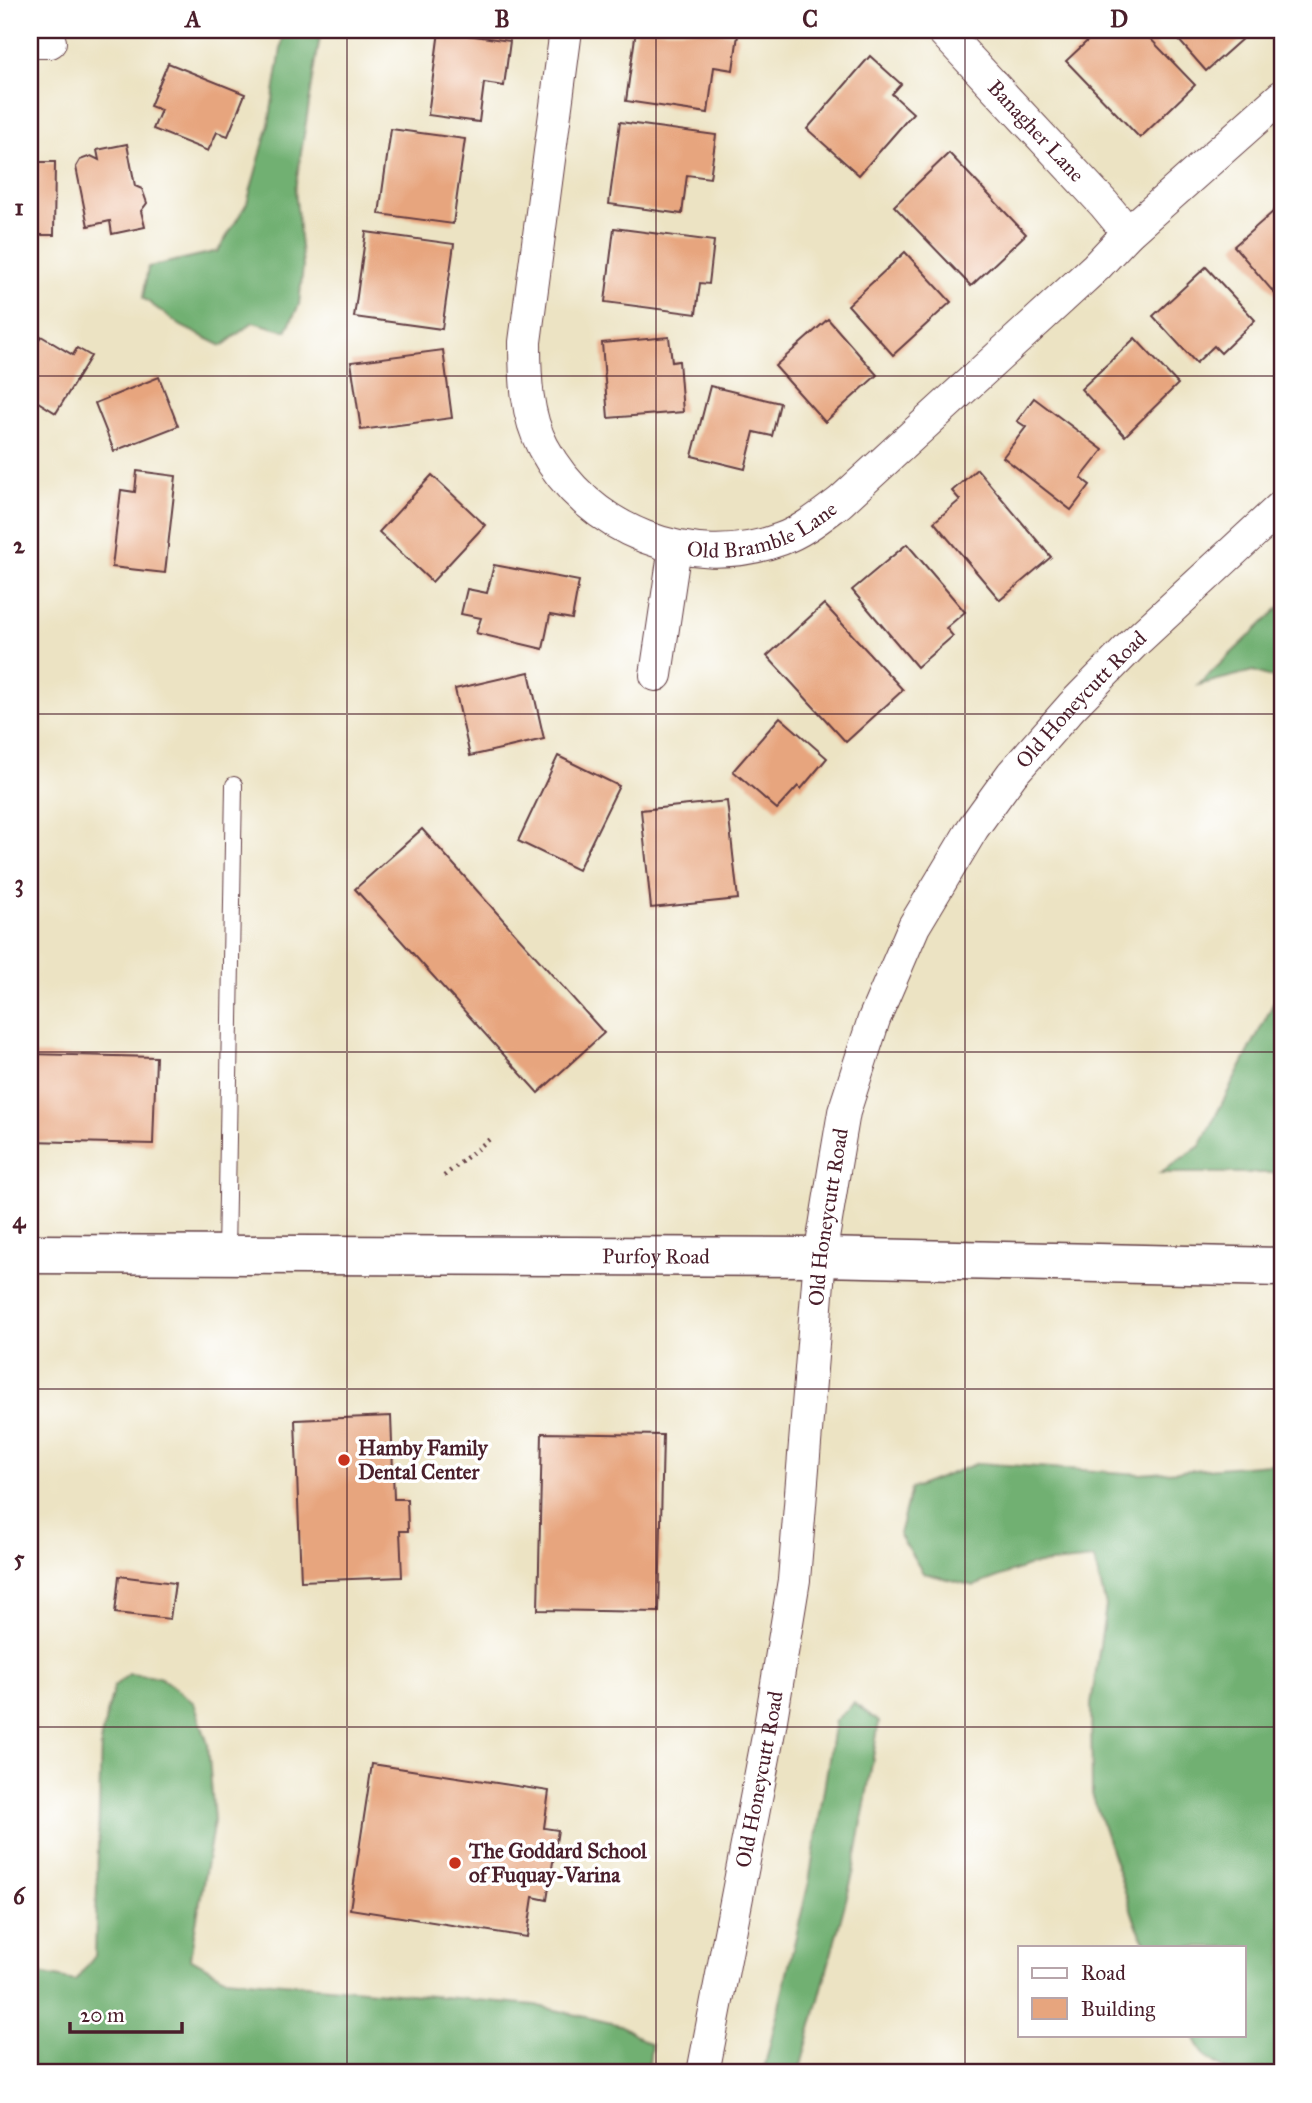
<svg xmlns="http://www.w3.org/2000/svg" width="1312" height="2103" font-family="'IM FELL Great Primer',serif">
	<style>
		.forest { fill: #71b072; stroke: #5e684e; stroke-width: 2 }
		.building { fill: #e7a57e }
		.lines { fill: none; stroke-linecap: round; stroke-linejoin: round }
		.service-casing { stroke: #623c42; stroke-width: 18 }
		.minor-casing { stroke: #623c42; stroke-width: 34 }
		.tertiary-casing { stroke: #623c42; stroke-width: 41 }
		.path { stroke: #623c42; stroke-width: 4.5; stroke-dasharray: 2 5; stroke-linecap: butt }
		.service { stroke: #fff; stroke-width: 16 }
		.minor { stroke: #fff; stroke-width: 32 }
		.tertiary { stroke: #fff; stroke-width: 38 }
		.grid { fill: none; stroke: #4a1f2b; stroke-width: 2; stroke-opacity: 0.55 }
		.poi-dot { fill: #c8321e; stroke: #fff; stroke-width: 2.5 }
		.labels { text-anchor: middle; dominant-baseline: central; stroke-width: 7; stroke-linejoin: round; paint-order: stroke }
		.street-label { font-size: 21px; fill: #4a1f2b; stroke: #fff }
		.poi-label { font-size: 21px; font-weight: bold; fill: #4a1f2b; stroke: #fff; text-anchor: start }
		.neatline { fill: none; stroke: #4a1f2b; stroke-width: 2.5 }
		.grid-label { font-size: 23px; text-anchor: middle; font-weight: bold; fill: #4a1f2b }
	</style>
	<rect width="100%" height="100%" fill="#fff"/>
	<filter id="ink" filterUnits="userSpaceOnUse"><feTurbulence type="fractalNoise" baseFrequency=".0143" numOctaves="2"/><feDisplacementMap in="SourceGraphic" scale="14" xChannelSelector="R" yChannelSelector="G"/><feConvolveMatrix kernelMatrix="1 2 1 2 8 2 1 2 1" color-interpolation-filters="sRGB"/></filter>
	<filter id="wash" filterUnits="userSpaceOnUse"><feTurbulence type="fractalNoise" baseFrequency=".00686" numOctaves="4" result="noise"/><feDisplacementMap in="SourceGraphic" scale="28" xChannelSelector="R" yChannelSelector="G"/><feGaussianBlur stdDeviation="1.57" result="paint"/><feColorMatrix in="noise" values="0 0 0 0 0 0 0 0 0 0 0 0 0 0 0 0 0 1.4 0 .05"/><feComposite in="paint" operator="in"/></filter>
	<g filter="url(#wash)">
		<rect width="100%" height="100%" fill="#ece3c3"/>
		<g class="forest">
			<polygon points="284,30 321,30 295,190 303,266 299,305 286,331 253,322 222,346 181,326 143,298 148,267 218,251 247,203 269,124"/>
			<polygon points="1282,605 1282,681 1253,671 1198,685"/>
			<polygon points="1282,987 1282,1173 1160,1173 1200,1146"/>
			<polygon points="978,1463 1140,1474 1282,1463 1282,2073 1230,2073 1204,2055 1193,2035 1244,2035 1244,1947 1148,1947 1136,1924 1092,1794 1091,1704 1106,1606 1094,1559 1030,1565 974,1586 923,1573 899,1534 911,1489"/>
			<polygon points="129,1674 160,1677 194,1703 208,1744 214,1821 190,1958 226,1978 534,2005 620,2025 651,2045 648,2073 30,2073 30,1972 75,1981 95,1956 101,1738 114,1686"/>
			<polygon points="854,1703 879,1722 853,1874 799,2073 763,2073 809,1882 835,1721"/>
		</g>
		<g id="blocks">
			<g class="building">
				<polygon points="165,30 240,30 240,32 166,38"/>
				<polygon points="636,30 702,30 738,35 733,70 714,67 708,113 626,101"/>
				<polygon points="1099,30 1142,30 1195,85 1140,138 1066,61"/>
				<polygon points="1170,30 1252,30 1206,71"/>
				<polygon points="439,31 510,41 504,86 484,83 479,122 428,115"/>
				<polygon points="870,56 901,84 892,94 913,113 859,175 807,129"/>
				<polygon points="168,63 245,94 228,136 217,132 208,151 153,129 161,110 150,106"/>
				<polygon points="620,122 716,135 710,178 687,175 682,214 609,204"/>
				<polygon points="391,129 465,139 453,224 379,214"/>
				<polygon points="127,144 135,186 142,189 147,203 141,211 145,227 112,234 110,221 88,226 76,167 80,160 91,156 99,160 97,150"/>
				<polygon points="949,153 1026,234 971,286 894,206"/>
				<polygon points="30,162 55,162 54,235 30,235"/>
				<polygon points="1282,204 1282,302 1234,246"/>
				<polygon points="614,228 714,241 709,284 700,283 696,314 605,302"/>
				<polygon points="366,232 454,244 442,329 354,317"/>
				<polygon points="905,252 951,302 893,355 848,305"/>
				<polygon points="1206,267 1255,320 1221,353 1214,346 1196,363 1153,316"/>
				<polygon points="828,319 877,375 825,422 775,366"/>
				<polygon points="41,336 73,355 77,348 91,356 56,413 30,397 30,355"/>
				<polygon points="669,337 672,362 679,361 683,412 608,418 602,343"/>
				<polygon points="1135,338 1178,384 1125,436 1081,389"/>
				<polygon points="443,350 452,418 361,430 351,362"/>
				<polygon points="159,377 178,426 114,451 95,403"/>
				<polygon points="710,386 780,403 772,436 754,432 745,469 692,456"/>
				<polygon points="1034,398 1103,450 1081,478 1090,485 1071,510 1003,457 1026,427 1017,421"/>
				<polygon points="977,469 1051,557 1000,600 934,522 960,500 952,491"/>
				<polygon points="137,471 176,476 165,573 112,567 121,490 135,492"/>
				<polygon points="432,475 485,525 432,582 379,532"/>
				<polygon points="907,544 965,612 946,628 953,636 917,667 852,590"/>
				<polygon points="494,565 579,581 572,619 550,615 543,649 476,633 481,618 461,614 467,589 487,593"/>
				<polygon points="824,604 903,690 846,742 767,656"/>
				<polygon points="529,672 544,739 470,756 455,689"/>
				<polygon points="780,717 827,758 801,789 798,786 777,809 733,771"/>
				<polygon points="558,756 619,786 578,870 518,841"/>
				<polygon points="727,801 738,899 651,908 641,810"/>
				<polygon points="422,829 604,1033 538,1093 355,889"/>
				<polygon points="30,962 34,962 32,1025 30,1025"/>
				<polygon points="30,1054 156,1057 153,1144 30,1141"/>
				<polygon points="391,1416 394,1499 407,1499 408,1531 400,1531 402,1577 301,1581 295,1420"/>
				<polygon points="542,1433 663,1435 659,1612 538,1610"/>
				<polygon points="119,1576 175,1583 170,1619 115,1613"/>
				<polygon points="372,1764 549,1791 544,1828 558,1830 547,1900 533,1897 527,1937 350,1909"/>
			</g>
		</g>
	</g>
	<g filter="url(#ink)">
		<use href="#blocks" fill-opacity="0" stroke="#623c42" stroke-width="2"/>
		<g class="lines">
			<g class="service-casing">
				<polyline id="service" points="226,1255 234,785"/>
			</g>
			<g class="minor-casing">
				<g id="minor">
					<path id="s1" d="M566,30L525,342C525,377 526,415 543,447C587,530 691,573 781,539C803,531 821,516 840,502L1096,267L1128,233L1282,96"/>
					<path id="s2" d="M942,30L1104,204L1128,233"/>
					<polyline points="30,42 50,42"/>
					<polyline points="656,675 675,547"/>
					<path id="s3" d="M703,2073L770,1726L794,1580L820,1257L835,1165L844,1112L874,1019L914,926L973,828L1012,774L1072,706L1133,644L1282,506"/>
				</g>
			</g>
			<g class="tertiary-casing">
				<g id="tertiary">
					<path id="s4" d="M30,1254L820,1257L1282,1267"/>
				</g>
			</g>
			<polyline class="path" points="444,1176 492,1137"/>
			<use href="#service" class="service"/>
			<use href="#minor" class="minor"/>
			<use href="#tertiary" class="tertiary"/>
		</g>
	</g>
	<path class="grid" d="M347,30V2073M656,30V2073M965,30V2073M30,376H1282M30,714H1282M30,1052H1282M30,1389H1282M30,1727H1282"/>
	<g class="poi-dot">
		<circle cx="344" cy="1460" r="7"/>
		<circle cx="455" cy="1863" r="7"/>
	</g>
	<g class="labels">
		<g class="street-label">
			<text stroke="none"><textPath href="#s2" startOffset="138">Banagher Lane</textPath></text>
			<text stroke="none"><textPath href="#s1" startOffset="684">Old Bramble Lane</textPath></text>
			<text stroke="none"><textPath href="#s3" startOffset="1454">Old Honeycutt Road</textPath></text>
			<text stroke="none"><textPath href="#s3" startOffset="866">Old Honeycutt Road</textPath></text>
			<text stroke="none"><textPath href="#s4" startOffset="626">Purfoy Road</textPath></text>
			<text stroke="none"><textPath href="#s3" startOffset="299">Old Honeycutt Road</textPath></text>
		</g>
		<g class="poi-label">
			<text x="358" y="1448">Hamby Family<tspan x="358" dy="24">Dental Center</tspan></text>
			<text x="469" y="1851">The Goddard School<tspan x="469" dy="24">of Fuquay-Varina</tspan></text>
		</g>
	</g>
	<rect width="1312" height="2103" fill="none" stroke="#fff" stroke-width="77"/>
	<rect x="1018" y="1946" width="228" height="91" fill="#ffffff" stroke="#b7a5aa" stroke-width="2"/>
	<rect x="1032" y="1968" width="35" height="10" fill="#ffffff" stroke="#b7a5aa" stroke-width="2"/>
	<text x="1081" y="1980" font-size="21" fill="#4a1f2b">Road</text>
	<rect x="1032" y="1998" width="35" height="21" fill="#e7a57e" stroke="#b7a5aa" stroke-width="2"/>
	<text x="1081" y="2016" font-size="21" fill="#4a1f2b">Building</text>
	<path d="M70 2022v10h112v-10" fill="none" stroke="#4a1f2b" stroke-width="3.5"/>
	<text x="80" y="2022" font-size="21" fill="#4a1f2b" stroke="#ffffff" stroke-width="5" paint-order="stroke">20 m</text>
	<rect x="38" y="38" width="1236" height="2026" class="neatline"/>
	<g class="grid-label">
		<text x="193" y="27">A</text>
		<text x="502" y="27">B</text>
		<text x="810" y="27">C</text>
		<text x="1119" y="27">D</text>
		<text x="19" y="215">1</text>
		<text x="19" y="553">2</text>
		<text x="19" y="891">3</text>
		<text x="19" y="1228">4</text>
		<text x="19" y="1566">5</text>
		<text x="19" y="1904">6</text>
	</g>
</svg>
